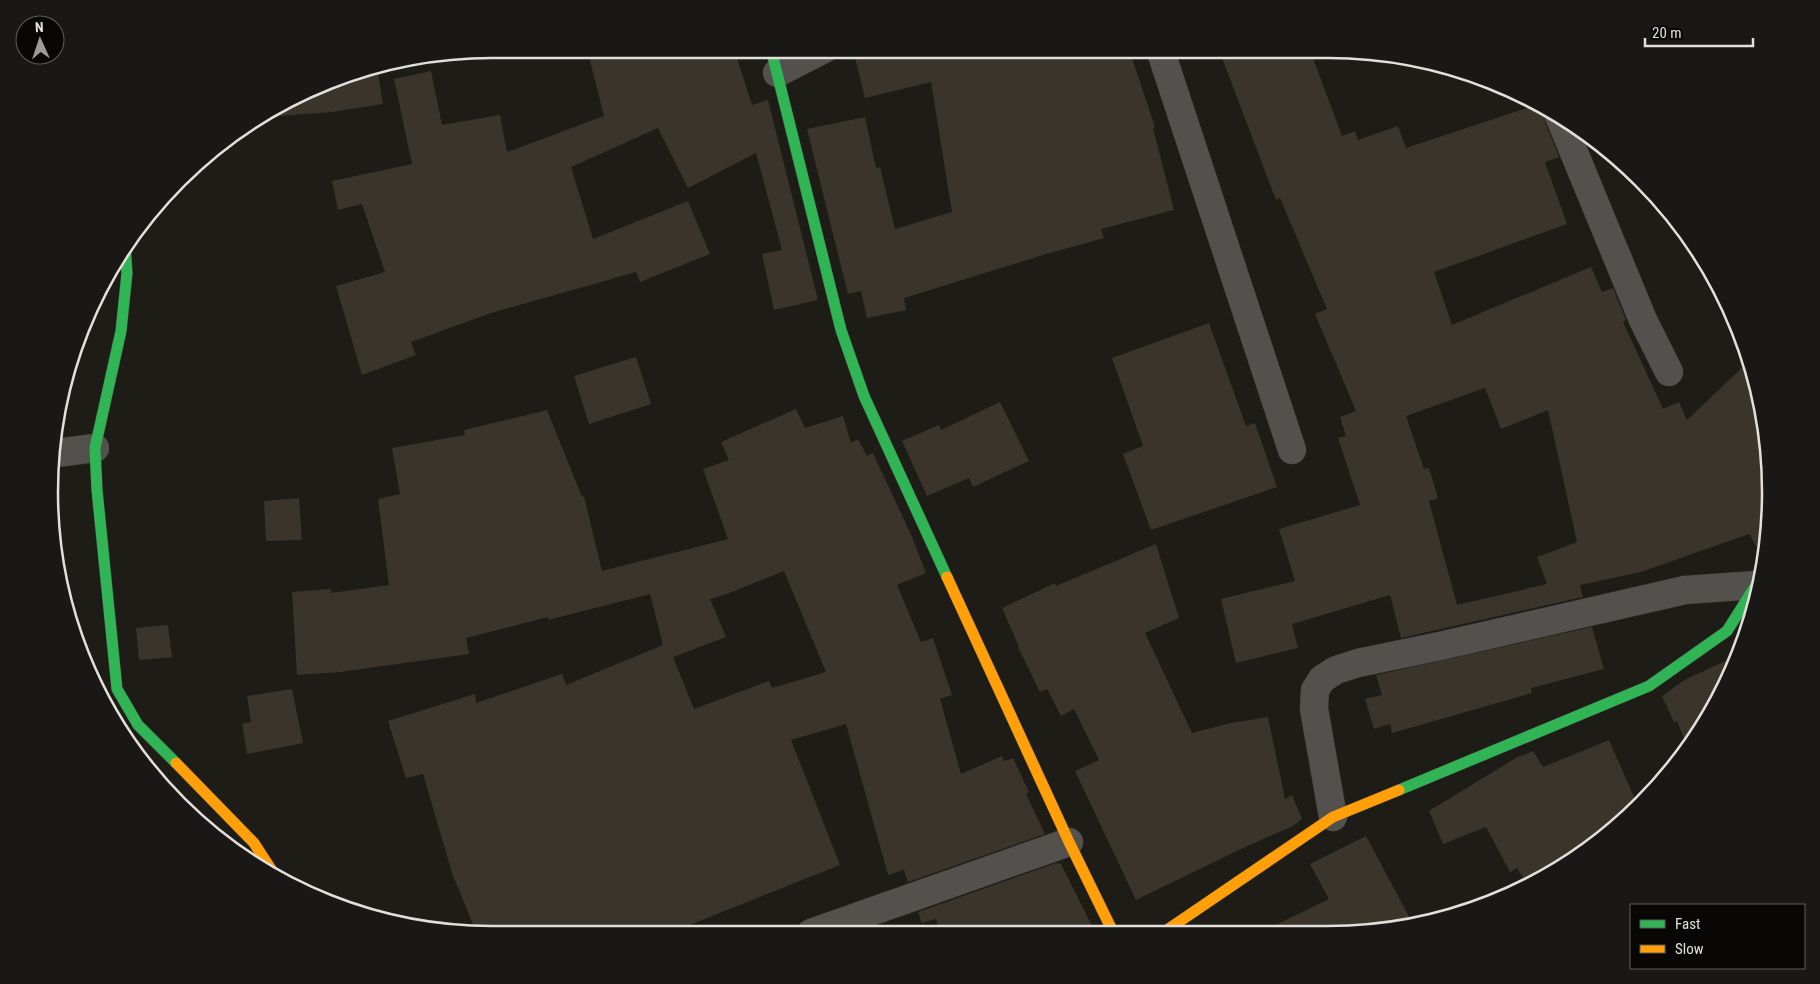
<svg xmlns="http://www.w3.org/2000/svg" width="1820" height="984" font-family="'Roboto Condensed',sans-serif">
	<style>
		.building { fill: #3b342a; fill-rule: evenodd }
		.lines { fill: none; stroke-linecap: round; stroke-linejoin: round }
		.street-casing { stroke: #383532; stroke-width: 29 }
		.fast-casing { stroke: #383532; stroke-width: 12 }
		.slow-casing { stroke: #383532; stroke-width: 12 }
		.street { stroke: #53514e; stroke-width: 28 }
		.fast { stroke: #30b455; stroke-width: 11 }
		.slow { stroke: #ff9f0a; stroke-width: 11 }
		.rim { fill: none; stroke: #e3e0da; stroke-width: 2.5 }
	</style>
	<rect width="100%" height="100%" fill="#1e1c17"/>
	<g class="building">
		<polygon points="587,49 734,49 752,105 768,100 818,300 774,310 762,254 782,250 756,153 688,188 658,128 571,167 593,239 688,201 710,254 640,282 636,272 491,313 411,342 416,355 362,375 336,286 385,272 362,204 338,210 332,181 412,164 394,79 431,71 442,125 500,115 507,152 604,116"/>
		<polygon points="853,49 1129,49 1155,127 1153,128 1174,210 1101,229 1104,238 1043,255 904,298 906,310 867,318 861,291 848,294 807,129 865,117 876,168 880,167 895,229 952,212 931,82 865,98"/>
		<path d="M1219,50H1310L1342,136L1355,131L1358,140L1398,126L1406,148L1539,104L1546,108L1544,114L1545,122L1559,157L1545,162L1567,224L1434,272L1452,325L1591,267L1602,292L1613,288L1626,320L1623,322L1663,409L1679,402L1687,420L1750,360L1767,434L1770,521L1764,560L1749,534L1641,572L1580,585L1583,597L1401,638L1390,595L1292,624L1298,648L1236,663L1221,599L1295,581L1279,529L1360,505L1338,438L1346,436L1340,417L1356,411L1315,314L1327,309L1280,198L1276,200ZM1485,388L1501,429L1548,410L1577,542L1537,557L1547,584L1457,605L1429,501L1438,498L1429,468L1424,469L1406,416Z"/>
		<polygon points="377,68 383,104 332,112 266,117 349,72"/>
		<polygon points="1582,130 1598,141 1600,142 1588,147"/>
		<polygon points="1209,323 1246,426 1255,423 1277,487 1151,530 1123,454 1143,446 1112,358"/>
		<polygon points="636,357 651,404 589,424 574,376"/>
		<polygon points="1000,402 1029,461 973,487 969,478 927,496 902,441 939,425 941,430"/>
		<path d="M796,409L805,428L843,416L851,443L858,439L867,456L873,453L912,537L926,573L897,585L921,642L933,638L952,695L940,699L961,774L1002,756L1004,761L1013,758L1029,792L1026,794L1045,834L908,882L904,870L888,875L846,724L791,740L840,865L667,934H477L452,873L423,774L406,778L388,721L475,694L476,703L562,674L566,685L663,645L650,594L548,620V617L466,638L469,654L340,672L297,675L292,592L331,589V593L389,585L378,499L400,494L392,448L465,435L464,430L547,410L582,497L584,496L602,571L728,539L703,469L729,460L721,442ZM784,571L826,672L772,688L769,681L694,709L673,657L726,637L710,599L727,594Z"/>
		<polygon points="299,498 302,540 266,541 264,501"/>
		<polygon points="1156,544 1179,618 1145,633 1192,733 1231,723 1268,717 1285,799 1292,795 1302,819 1293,826 1245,847 1136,900 1075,771 1099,760 1074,709 1061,716 1047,689 1040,692 1018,647 1019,647 1002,608 1055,583 1056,586"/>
		<polygon points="168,625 172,657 139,660 136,628"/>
		<polygon points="1592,627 1604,669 1531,688 1532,693 1392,733 1390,724 1374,729 1365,699 1382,695 1376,675"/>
		<polygon points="1737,656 1725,688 1687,746 1677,721 1674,722 1662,696 1686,679"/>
		<polygon points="292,689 303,743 247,754 242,724 251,722 247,696"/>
		<polygon points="1609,740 1638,806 1598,844 1527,885 1517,868 1510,872 1486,827 1443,844 1429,811 1516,758 1533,751 1543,767"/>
		<polygon points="1366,836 1413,924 1386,931 1261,932 1329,899 1310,864"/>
		<polygon points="1056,863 1061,864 1095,932 940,933 936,919 922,923 918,912"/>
	</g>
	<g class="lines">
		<g class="street-casing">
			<g id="street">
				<polyline points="1160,49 1292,450"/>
				<polyline points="777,73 824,49"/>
				<polyline points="1559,116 1643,320 1669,372"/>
				<polyline points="56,453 95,448"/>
				<polyline points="1333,817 1314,709 1315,690 1322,679 1336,670 1358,663 1440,646 1685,590 1756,585"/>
				<polyline points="811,933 1069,842"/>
			</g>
		</g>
		<g class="fast-casing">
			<g id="fast">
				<polyline points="771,49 841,330 864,396 947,577"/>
				<polyline points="125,244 127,273 121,331 95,448 97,490 117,689 138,725 176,763"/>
				<polyline points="1399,790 1649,686 1727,631 1756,585 1760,583"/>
			</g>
		</g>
		<g class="slow-casing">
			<g id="slow">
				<polyline points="947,577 1069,842 1113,932"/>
				<polyline points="176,763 254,843 274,874"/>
				<polyline points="1164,932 1333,817 1399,790"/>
			</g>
		</g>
		<use href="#street" class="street"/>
		<use href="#fast" class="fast"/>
		<use href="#slow" class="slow"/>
	</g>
	<path d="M0 0H1820V984H0ZM492 58H1328A434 434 0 0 1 1762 492V492A434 434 0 0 1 1328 926H492A434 434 0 0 1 58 492V492A434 434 0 0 1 492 58Z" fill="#1a1816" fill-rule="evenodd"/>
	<path class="rim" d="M492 58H1328A434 434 0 0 1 1762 492V492A434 434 0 0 1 1328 926H492A434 434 0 0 1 58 492V492A434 434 0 0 1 492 58Z"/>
	<rect x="1630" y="904" width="175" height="65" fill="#090705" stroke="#605e5a"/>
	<rect x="1640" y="920" width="25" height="8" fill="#30b455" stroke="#605e5a"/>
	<text x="1675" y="929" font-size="15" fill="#e3e0da">Fast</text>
	<rect x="1640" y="945" width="25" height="8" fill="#ff9f0a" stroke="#605e5a"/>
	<text x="1675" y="954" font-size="15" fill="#e3e0da">Slow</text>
	<g transform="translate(40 40) rotate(357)"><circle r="24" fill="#090705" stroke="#605e5a"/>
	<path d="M0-4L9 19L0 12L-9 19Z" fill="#9e9b96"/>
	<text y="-8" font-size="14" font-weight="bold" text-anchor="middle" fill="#e3e0da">N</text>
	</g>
	<path d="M1645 38v8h108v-8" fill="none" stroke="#e3e0da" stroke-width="2.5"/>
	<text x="1652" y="38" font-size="15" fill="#e3e0da" stroke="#090705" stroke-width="4" paint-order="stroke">20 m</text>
</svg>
